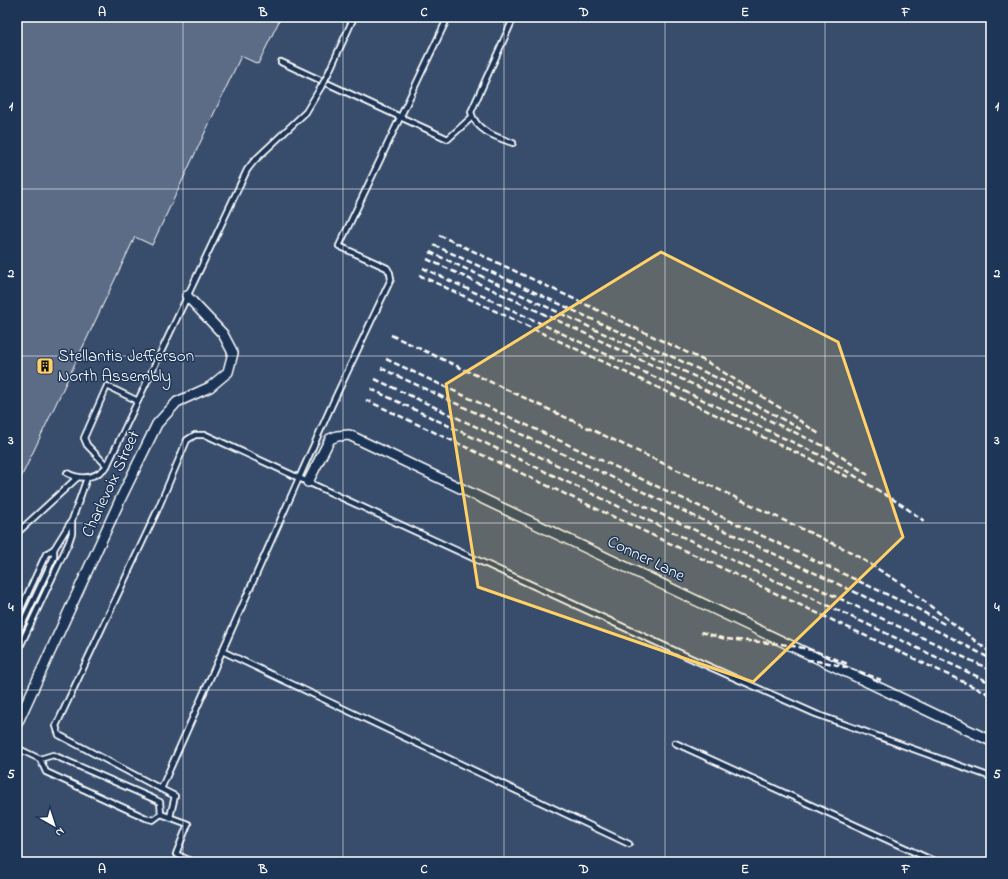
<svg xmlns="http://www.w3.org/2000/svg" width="1008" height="879" font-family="'Indie Flower',sans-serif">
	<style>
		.built { fill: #394e6c }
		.building { fill: #5b6c86; stroke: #fff }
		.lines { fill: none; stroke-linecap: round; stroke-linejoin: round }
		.lane-casing { stroke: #fff; stroke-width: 8 }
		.street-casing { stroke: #fff; stroke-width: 12 }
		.lane { stroke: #1d3557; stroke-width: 4.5 }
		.street { stroke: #1d3557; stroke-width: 9 }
		.rail { stroke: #fff; stroke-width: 2.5; stroke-dasharray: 6 3; stroke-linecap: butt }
		.lane-bridge-casing { stroke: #fff; stroke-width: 8; stroke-linecap: butt }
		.lane-bridge { stroke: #1d3557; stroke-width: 4.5 }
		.marked { fill: #ffd166; fill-opacity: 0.2; stroke: #ffd166; stroke-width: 3; stroke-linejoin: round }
		.grid { fill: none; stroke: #fff; stroke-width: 1; stroke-opacity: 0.55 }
		.labels { text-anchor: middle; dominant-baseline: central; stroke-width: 3; stroke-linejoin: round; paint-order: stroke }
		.poi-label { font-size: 17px; fill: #fff; stroke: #1d3557; text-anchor: start }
		.street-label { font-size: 17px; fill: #fff; stroke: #1d3557 }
		.neatline { fill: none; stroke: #fff; stroke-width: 1.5 }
		.grid-label { font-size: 13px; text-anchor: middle; font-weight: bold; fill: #fff }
	</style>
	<rect width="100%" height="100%" fill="#2a4161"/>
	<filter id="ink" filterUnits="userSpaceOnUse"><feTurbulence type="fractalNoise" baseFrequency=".025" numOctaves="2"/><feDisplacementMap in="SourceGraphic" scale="8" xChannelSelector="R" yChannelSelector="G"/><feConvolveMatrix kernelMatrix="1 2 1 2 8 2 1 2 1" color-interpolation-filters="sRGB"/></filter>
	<g filter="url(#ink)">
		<rect class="built" x="17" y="17" width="974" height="845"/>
		<g class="building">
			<polygon points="17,17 281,17 258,64 241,56 152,245 135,237 17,486"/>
			<polygon points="991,537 991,559 986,558"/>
		</g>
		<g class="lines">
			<g class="lane-casing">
				<g id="lane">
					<polyline points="448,17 339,246 387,268 390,273 391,279 335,398 299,478 708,666 816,714 991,777"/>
					<polyline points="281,62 448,139 472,117"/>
					<polyline points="327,76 354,17"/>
					<path d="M513,143C496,137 476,131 471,112L514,17"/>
					<polyline points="107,466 87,445 84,438 107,386 138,401"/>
					<path d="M67,473C82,481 96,478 107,466L247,170L254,161L306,112L321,87"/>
					<polyline points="17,533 78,477"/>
					<polyline points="17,617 46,554 54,549"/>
					<polyline points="17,635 54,557 54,549 72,520 87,478"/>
					<polyline points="222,651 629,844"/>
					<polyline points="17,653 69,542 72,533 72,521"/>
					<polyline points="675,743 936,862"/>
					<polyline points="17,748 40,759 46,772 146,818 153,820 161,814"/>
					<polyline points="40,759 53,755 154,799 160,802 161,814"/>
					<polyline points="161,789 299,478 206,435 195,435 187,440 157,511 56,726 59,735 161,789 175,796 170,817"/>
					<polyline points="161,814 188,824 176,854 193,862"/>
				</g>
			</g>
			<g class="street-casing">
				<g id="street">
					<polyline points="308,482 330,439 337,436 349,435 991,741"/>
					<polyline points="17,724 120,500 157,424 177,402 210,387 228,372 233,353 223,334 187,296"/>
				</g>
			</g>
			<use href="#lane" class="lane"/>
			<use href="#street" class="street"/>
			<g class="rail">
				<polyline points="439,235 707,362 790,414 819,434"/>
				<polyline points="434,245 745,391"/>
				<polyline points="430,252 764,409 802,430"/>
				<polyline points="427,259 830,449 868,475"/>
				<polyline points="423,268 824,457 902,505 924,521"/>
				<polyline points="419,275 850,478"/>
				<polyline points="391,335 849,551 902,584 991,653"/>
				<polyline points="386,359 918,609 946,625"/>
				<polyline points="381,368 952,638 989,658"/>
				<polyline points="375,379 991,670"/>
				<polyline points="371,389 991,683"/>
				<polyline points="366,400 991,695"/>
				<polyline points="701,632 726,639 781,644 799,647 815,651 848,664"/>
				<path d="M807,660C833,662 857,670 881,680"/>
			</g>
			<g class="lane-bridge-casing">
				<polyline id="lane-bridge" points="321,87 327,76"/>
			</g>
			<use href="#lane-bridge" class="lane-bridge"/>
		</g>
	</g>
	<path class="marked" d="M661,252L838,342L903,537L753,682L478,587L446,384Z"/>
	<path class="grid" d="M183,17V862M343,17V862M504,17V862M665,17V862M825,17V862M17,189H991M17,356H991M17,523H991M17,690H991"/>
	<defs>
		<g id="building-square" transform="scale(0.9)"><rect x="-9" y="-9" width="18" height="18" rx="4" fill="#ffd166" stroke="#1d3557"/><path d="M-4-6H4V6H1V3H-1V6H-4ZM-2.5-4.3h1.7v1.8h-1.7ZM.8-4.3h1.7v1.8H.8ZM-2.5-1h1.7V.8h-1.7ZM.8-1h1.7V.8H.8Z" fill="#111"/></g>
	</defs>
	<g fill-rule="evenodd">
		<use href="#building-square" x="45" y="366"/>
	</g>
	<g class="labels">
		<g class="poi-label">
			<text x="58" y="356">Stellantis Jefferson<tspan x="58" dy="20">North Assembly</tspan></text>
		</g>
		<g class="street-label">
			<text transform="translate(111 484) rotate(-65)">Charlevoix Street</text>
			<text transform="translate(646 559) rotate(26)">Conner Lane</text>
		</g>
	</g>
	<rect width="1008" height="879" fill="none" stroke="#1d3557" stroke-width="44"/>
	<g transform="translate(54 825) rotate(141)" stroke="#1d3557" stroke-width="3" paint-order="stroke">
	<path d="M0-3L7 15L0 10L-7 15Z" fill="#ffffff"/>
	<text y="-6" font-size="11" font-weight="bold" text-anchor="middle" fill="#ffffff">N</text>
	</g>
	<rect x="22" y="22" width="964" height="835" class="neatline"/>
	<g class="grid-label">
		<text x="102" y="16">A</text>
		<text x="263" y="16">B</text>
		<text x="424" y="16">C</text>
		<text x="584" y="16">D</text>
		<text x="745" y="16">E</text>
		<text x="906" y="16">F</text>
		<text x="11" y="110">1</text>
		<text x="997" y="110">1</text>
		<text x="11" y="277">2</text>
		<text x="997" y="277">2</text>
		<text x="11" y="444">3</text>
		<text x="997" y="444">3</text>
		<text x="11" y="611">4</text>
		<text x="997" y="611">4</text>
		<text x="11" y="778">5</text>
		<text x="997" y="778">5</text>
		<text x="102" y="873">A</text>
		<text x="263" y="873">B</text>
		<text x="424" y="873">C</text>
		<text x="584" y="873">D</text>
		<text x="745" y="873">E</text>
		<text x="906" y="873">F</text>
	</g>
</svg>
